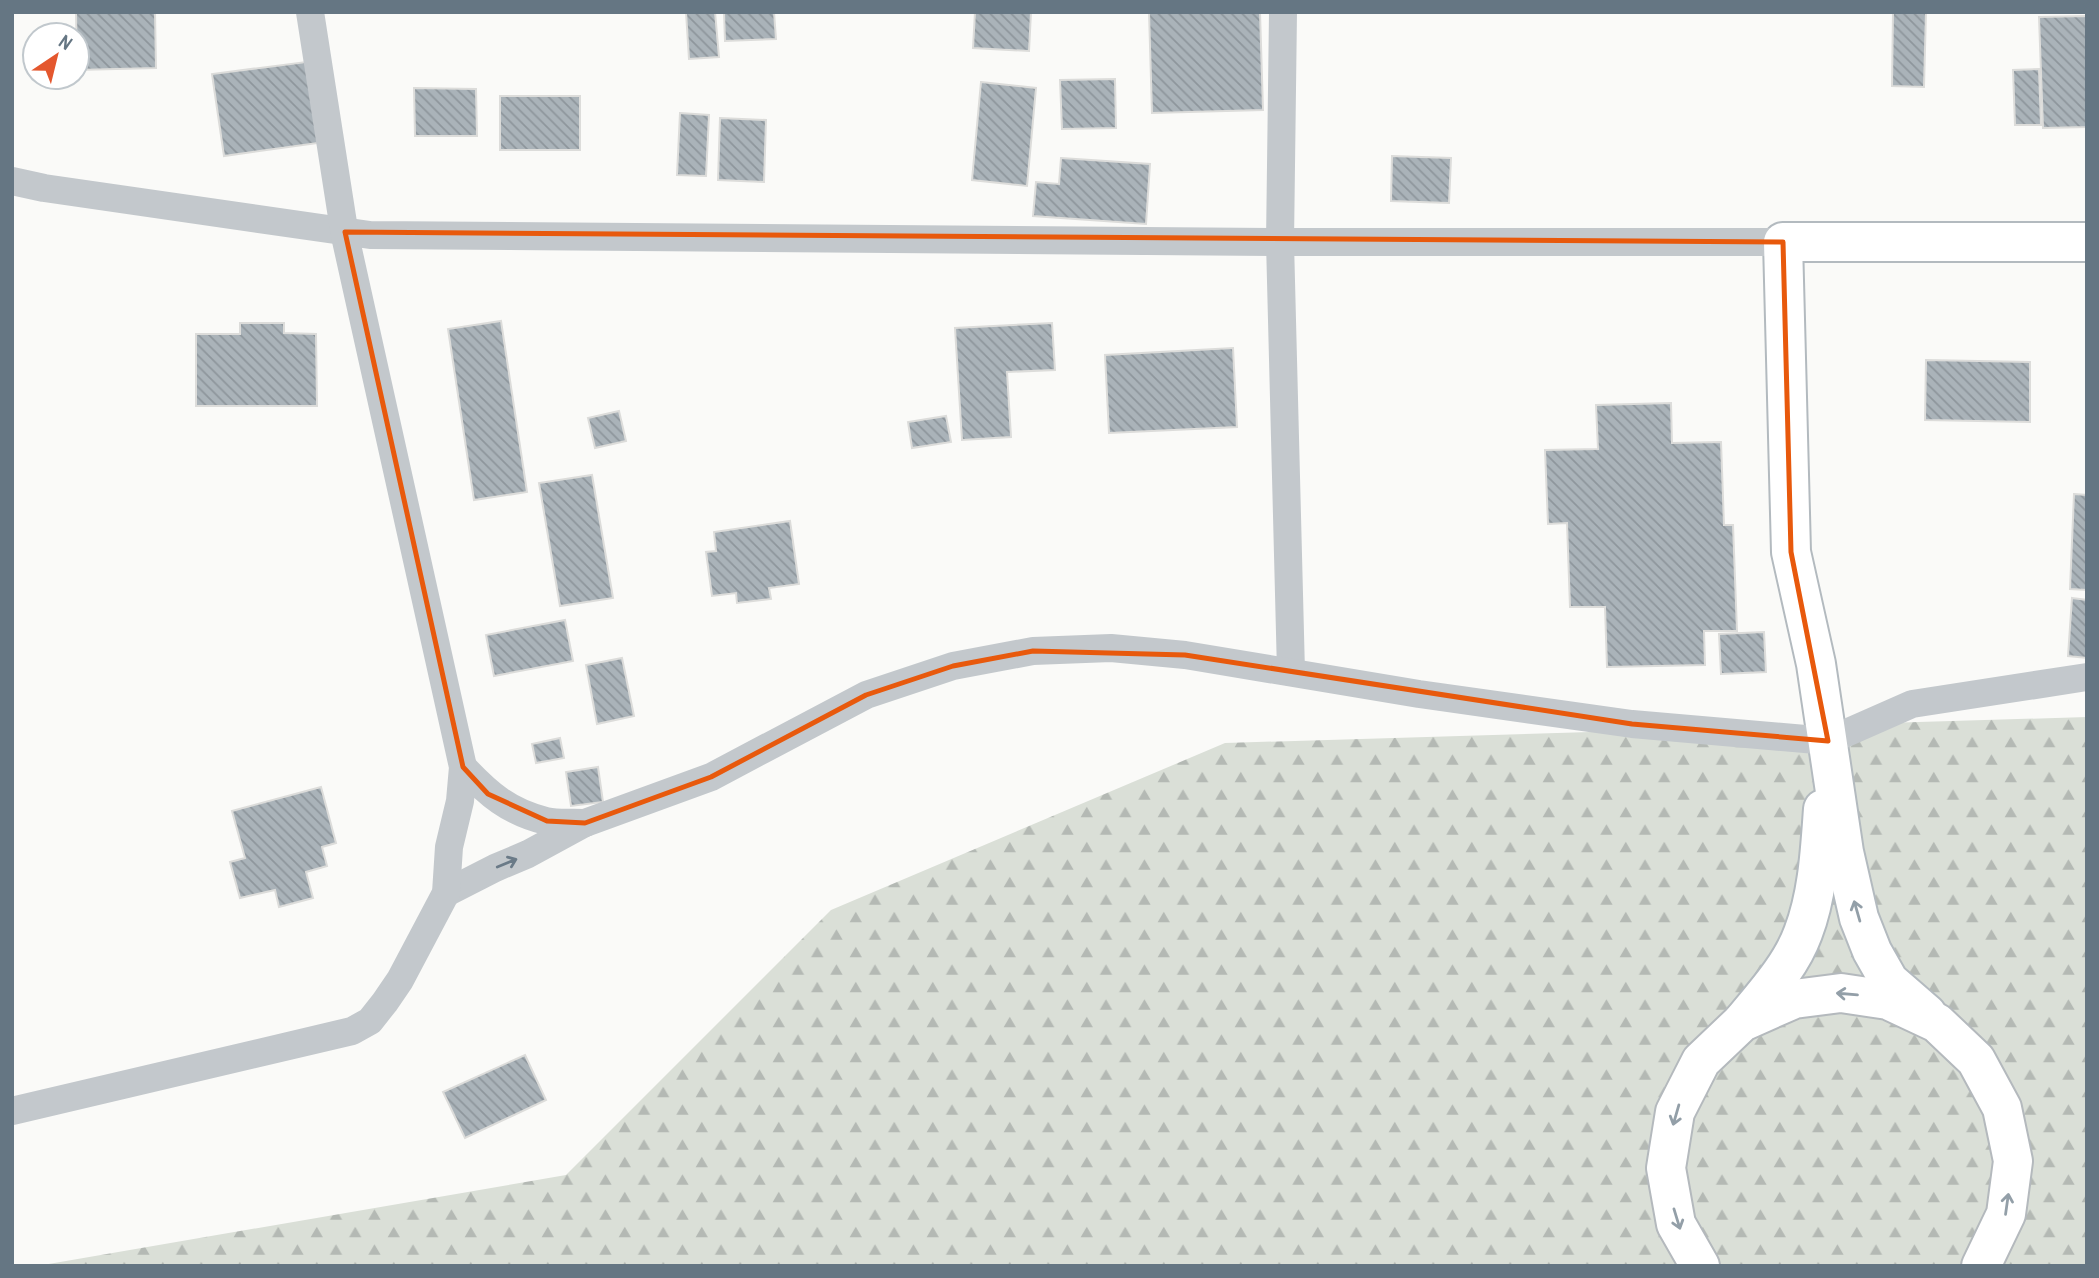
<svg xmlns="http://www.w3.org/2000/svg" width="2099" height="1278" font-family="'Archivo Narrow',sans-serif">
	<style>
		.forest { fill: url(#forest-firs) }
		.building { fill: url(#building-back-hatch); stroke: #dcdcda; stroke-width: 2 }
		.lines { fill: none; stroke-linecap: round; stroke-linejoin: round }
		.secondary-casing { stroke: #b3babf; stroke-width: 42 }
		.highway-casing { stroke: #b4b9bd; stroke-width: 42 }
		.street { stroke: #c3c8cc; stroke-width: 28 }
		.secondary { stroke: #fff; stroke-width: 38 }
		.highway { stroke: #fff; stroke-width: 38 }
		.oneway { stroke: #6a7a87 }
		.oneway2 { stroke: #939fa8 }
		.marked { fill: none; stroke: #e8590c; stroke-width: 5; stroke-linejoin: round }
	</style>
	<defs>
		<pattern id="forest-firs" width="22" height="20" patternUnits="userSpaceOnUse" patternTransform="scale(1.75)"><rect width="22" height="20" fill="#dadfd7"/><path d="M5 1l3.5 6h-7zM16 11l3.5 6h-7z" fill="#b4b9b4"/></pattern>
		<pattern id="building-back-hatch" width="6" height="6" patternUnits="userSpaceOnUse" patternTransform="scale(1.75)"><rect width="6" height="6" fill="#aab3b9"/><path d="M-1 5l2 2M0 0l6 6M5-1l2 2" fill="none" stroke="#8e969c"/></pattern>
	</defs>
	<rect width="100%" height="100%" fill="#fafaf8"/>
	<polygon class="forest" points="2087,717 2087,1266 37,1266 566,1175 831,910 1225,743"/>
	<g class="building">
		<polygon points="76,12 155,12 156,68 77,70"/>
		<polygon points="686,12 715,12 719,57 689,59"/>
		<polygon points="724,12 774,12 776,39 725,41"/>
		<polygon points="975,12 1031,12 1029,51 973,48"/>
		<polygon points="1149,12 1260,12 1263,110 1152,113"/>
		<polygon points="1893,12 1926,12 1924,87 1892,86"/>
		<polygon points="2087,16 2087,127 2043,128 2039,17"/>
		<polygon points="306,62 318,143 224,156 212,74"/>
		<polygon points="2039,69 2041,125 2015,125 2013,70"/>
		<polygon points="1115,79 1116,128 1062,129 1060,80"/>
		<polygon points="981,82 1036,88 1027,186 972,180"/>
		<polygon points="414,88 476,89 477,136 415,136"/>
		<rect x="500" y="96" width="80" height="54"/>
		<polygon points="680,113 709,115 706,176 677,175"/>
		<polygon points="720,118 766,120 764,182 718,180"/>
		<polygon points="1392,156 1451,158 1449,203 1391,201"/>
		<polygon points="1061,158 1150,164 1146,224 1033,216 1036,182 1059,184"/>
		<polygon points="501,321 527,492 474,500 448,329"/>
		<polygon points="240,323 284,323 284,333 316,334 317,406 196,406 196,334 240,334"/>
		<polygon points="1052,323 1055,370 1007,372 1011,437 962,440 955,328"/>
		<polygon points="1233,348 1237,427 1109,433 1105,355"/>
		<polygon points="1926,360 2030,362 2030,422 1925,420"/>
		<polygon points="1671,403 1672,443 1721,442 1724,525 1733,525 1737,631 1704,631 1705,665 1607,667 1605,607 1570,607 1567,523 1548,524 1545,450 1598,449 1596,405"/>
		<polygon points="619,411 626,441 595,448 588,418"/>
		<polygon points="946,416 951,442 912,448 908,422"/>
		<polygon points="592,475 613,598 560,606 539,483"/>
		<polygon points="2074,494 2087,495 2087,590 2070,589"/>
		<polygon points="790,521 799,584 769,588 771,599 737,603 736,593 712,596 706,552 716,551 714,532"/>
		<polygon points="2072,598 2087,600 2087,658 2068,656"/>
		<polygon points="565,620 573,661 494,676 486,635"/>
		<polygon points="1764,632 1766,672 1721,674 1719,634"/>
		<polygon points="622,658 634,716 597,724 586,665"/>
		<polygon points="560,738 564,758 536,763 532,744"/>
		<polygon points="598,767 603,802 571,806 566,772"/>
		<polygon points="321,787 336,843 322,847 327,866 306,872 313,898 279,907 275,890 240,898 230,862 245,858 232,811"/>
		<polygon points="525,1055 546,1100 465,1138 443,1092"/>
	</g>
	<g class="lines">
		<g class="secondary-casing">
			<g id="secondary">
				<polyline points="1927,1014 1889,981 1872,951 1859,918 1844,852 1816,664 1791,552 1783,242 2087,242"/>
				<path d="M1742,1022C1764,995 1791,966 1803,933C1818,894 1820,850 1823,809"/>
			</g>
		</g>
		<g class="highway-casing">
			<polyline id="highway" points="1700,1266 1676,1224 1666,1168 1675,1112 1701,1061 1742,1022 1794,999 1841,993 1888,1000 1937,1023 1976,1060 2002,1108 2013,1161 2006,1214 1981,1266"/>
		</g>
		<g class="street">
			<polyline points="1283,12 1280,242 1291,672"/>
			<polyline points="12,181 44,188 370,235 1280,242 1783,242"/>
			<path d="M463,767C488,794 509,812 546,821C558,824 573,822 585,823"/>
			<polyline points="446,893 495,868 528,854 585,823 711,777 866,695 953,666 1033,651 1111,648 1185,655 1419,694 1632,724 1828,741 1912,704 2087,677"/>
			<polyline points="12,1111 352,1031 370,1021 385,1002 400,980 446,893 449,847 460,801 463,767 345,236 310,12"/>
		</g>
		<use href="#secondary" class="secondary"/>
		<use href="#highway" class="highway"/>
	</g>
	<defs><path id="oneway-shaft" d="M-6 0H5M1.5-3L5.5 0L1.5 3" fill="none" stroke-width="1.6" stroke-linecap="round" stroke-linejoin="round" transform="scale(1.75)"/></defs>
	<use class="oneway" href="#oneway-shaft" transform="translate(507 863) rotate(-22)"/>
	<g class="oneway2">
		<use href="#oneway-shaft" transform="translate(1857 911) rotate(-106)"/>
		<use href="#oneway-shaft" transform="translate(1847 994) rotate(-175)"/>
		<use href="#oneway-shaft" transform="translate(1676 1115) rotate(106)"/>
		<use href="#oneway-shaft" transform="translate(2007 1204) rotate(-82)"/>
		<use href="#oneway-shaft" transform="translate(1677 1219) rotate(73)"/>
	</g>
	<path class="marked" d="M345,232L1783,242L1791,552L1828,741L1632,724L1185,655L1033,651L953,666L866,695L711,777L585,823L547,821L488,794L463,767Z"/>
	<rect width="2099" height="1278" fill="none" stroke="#657683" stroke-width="28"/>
	<g transform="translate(56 56) rotate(35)"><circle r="33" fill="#ffffff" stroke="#c1c8cd" stroke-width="2"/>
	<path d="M0-5L12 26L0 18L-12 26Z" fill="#e4572e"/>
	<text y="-10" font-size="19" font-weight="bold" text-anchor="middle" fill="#657683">N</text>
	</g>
</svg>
